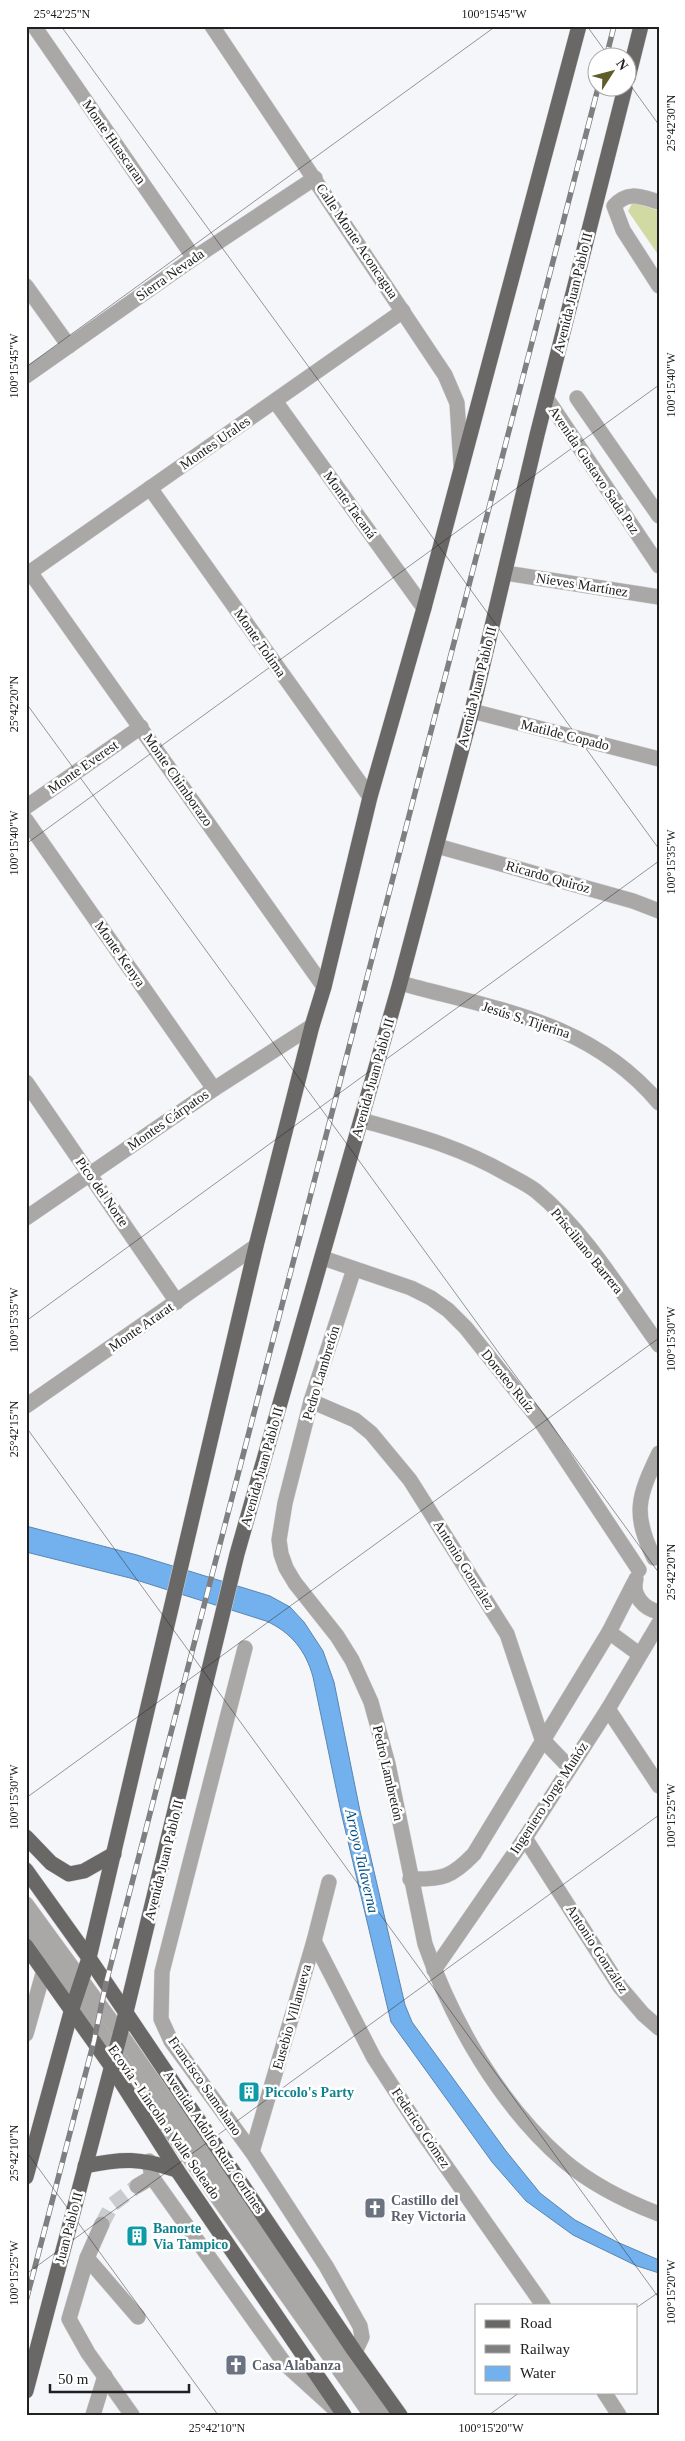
<svg xmlns="http://www.w3.org/2000/svg" width="685" height="2441" font-family="Georgia,serif">
	<style>
		.green { fill: #d0daa2 }
		.water { fill: #72b1ed; stroke: #5986b0 }
		.lines { fill: none; stroke-linecap: round; stroke-linejoin: round }
		.minor-tunnel { stroke: #cacbce; stroke-width: 15; stroke-dasharray: 15 8; stroke-linecap: butt }
		.minor-casing { stroke: #d3d4d6; stroke-width: 16 }
		.major-casing { stroke: #d3d4d6; stroke-width: 16 }
		.minor { stroke: #a9a8a7; stroke-width: 15 }
		.major { stroke: #6a6866; stroke-width: 15 }
		.rail-casing { stroke: #7f7f81; stroke-width: 5.5 }
		.rail { stroke: #fff; stroke-width: 4; stroke-dasharray: 11; stroke-linecap: butt }
		.ticks { fill: none; stroke: #202021; stroke-width: 1; stroke-opacity: 0.45 }
		.labels { text-anchor: middle; dominant-baseline: central; stroke-width: 5; stroke-linejoin: round; paint-order: stroke }
		.street-label { font-size: 14px; fill: #202021; stroke: #fff }
		.culture-label { font-size: 14px; font-weight: bold; fill: #0d838f; stroke: #fff; text-anchor: start }
		.worship-label { font-size: 14px; font-weight: bold; fill: #5b616d; stroke: #fff; text-anchor: start }
		.water-label { font-size: 15px; font-style: italic; fill: #024e83; stroke: #fff }
		.neatline { fill: none; stroke: #202021; stroke-width: 2 }
		.ticks-label { font-size: 12px; text-anchor: middle; fill: #202021 }
	</style>
	<rect width="100%" height="100%" fill="#f5f6f9"/>
	<polygon class="green" points="633,202 659,211 659,256 628,211"/>
	<path class="water" d="M26,1526L137,1555L270,1596L290,1607L304,1622L323,1651L334,1682L360,1811L405,2005L412,2022L506,2151L540,2193L575,2220L617,2242L659,2260V2273L637,2266L573,2235L526,2201L492,2162L391,2022L341,1812L313,1677C306,1651 291,1632 266,1621L130,1578L26,1552Z"/>
	<g class="lines">
		<polyline class="minor-tunnel" points="102,2224 112,2205 137,2186"/>
		<g class="minor-casing">
			<g id="minor">
				<polyline points="34,26 194,258"/>
				<polyline points="212,26 445,375 457,403 461,465"/>
				<path d="M659,202C641,197 628,190 614,206L623,230L659,286"/>
				<polyline points="26,286 69,346"/>
				<polyline points="26,376 194,258 315,178"/>
				<polyline points="577,398 659,516"/>
				<polyline points="547,399 659,566"/>
				<polyline points="275,401 424,608"/>
				<polyline points="150,488 370,797"/>
				<polyline points="30,572 324,987"/>
				<polyline points="506,573 659,597"/>
				<polyline points="26,575 403,311"/>
				<polyline points="472,711 659,759"/>
				<polyline points="26,807 141,727"/>
				<polyline points="26,820 214,1089"/>
				<polyline points="437,846 633,901 659,911"/>
				<path d="M400,983C498,1010 590,1021 659,1103"/>
				<polyline points="26,1082 177,1302"/>
				<path d="M361,1120C414,1135 458,1146 507,1174C516,1179 527,1184 536,1191C585,1231 622,1294 659,1345"/>
				<polyline points="26,1218 214,1089 312,1026"/>
				<polyline points="323,1258 411,1288 431,1298 448,1310 466,1328 541,1422 639,1570"/>
				<path d="M354,1269L311,1401L285,1503L279,1540L281,1554L286,1568L295,1583L337,1636L352,1660L371,1702L388,1764L425,1944C453,2023 499,2104 563,2160C591,2184 625,2201 659,2214"/>
				<polyline points="311,1401 355,1420 371,1433 410,1480 507,1634 542,1739 569,1767"/>
				<polyline points="26,1406 256,1246"/>
				<path d="M654,1558C632,1513 638,1497 659,1453"/>
				<path d="M636,1579C631,1595 644,1609 659,1612"/>
				<polyline points="609,1632 639,1654"/>
				<polyline points="245,1648 162,1972 161,2019 171,2041 252,2152 326,2266 360,2326 362,2337 355,2352"/>
				<polyline points="608,1709 659,1786"/>
				<polyline points="525,1838 620,1987 643,2014 659,2028"/>
				<path d="M410,1879C442,1880 452,1877 474,1854L609,1632L634,1583"/>
				<polyline points="26,1904 120,2033 385,2415"/>
				<polyline points="26,1926 371,2415"/>
				<polyline points="314,1941 374,2058 422,2132 543,2305"/>
				<polyline points="434,1970 525,1838 608,1709 659,1623"/>
				<polyline points="26,2034 44,1970"/>
				<polyline points="252,2152 314,1941 329,1882"/>
				<polyline points="149,2161 152,2177 285,2364 339,2413"/>
				<polyline points="137,2186 152,2177"/>
				<polyline points="102,2224 87,2258 69,2319 88,2353 132,2415"/>
				<polyline points="87,2258 138,2317"/>
				<polyline points="604,2392 619,2415"/>
				<polyline points="93,2415 105,2376"/>
			</g>
		</g>
		<g class="major-casing">
			<g id="major">
				<polyline points="628,78 641,26"/>
				<polyline points="26,1837 51,1863 69,1874 84,1871 114,1854"/>
				<polyline points="26,1870 89,1958 355,2352 400,2415"/>
				<polyline points="26,1946 111,2066 177,2170 344,2415"/>
				<path d="M85,2166C124,2158 139,2158 177,2170"/>
				<polyline points="26,2177 71,2012 89,1958 256,1246 312,1026 324,987 370,797 424,608 579,26"/>
				<polyline points="26,2391 126,2012 237,1554 400,983 472,711 537,435 625,88"/>
			</g>
		</g>
		<use href="#minor" class="minor"/>
		<use href="#major" class="major"/>
		<g class="rail-casing">
			<g id="rail">
				<polyline points="606,58 614,26"/>
				<polyline points="26,2301 94,2041 106,1983 598,88"/>
			</g>
		</g>
		<use href="#rail" class="rail"/>
	</g>
	<path class="ticks" d="M61,26L659,849M587,26L610,58M628,82L659,125M26,367L496,26M26,703L659,1573M26,844L659,385M26,1321L659,861M26,1427L659,2298M26,1798L659,1338M26,2151L218,2415M26,2274L659,1815M636,2308L659,2292M489,2415L520,2392"/>
	<defs>
		<g id="building-square" transform="scale(1.125)"><rect x="-9" y="-9" width="18" height="18" rx="4" fill="#0f9aa8" stroke="#fff"/><path d="M-4-6H4V6H1V3H-1V6H-4ZM-2.5-4.3h1.7v1.8h-1.7ZM.8-4.3h1.7v1.8H.8ZM-2.5-1h1.7V.8h-1.7ZM.8-1h1.7V.8H.8Z" fill="#fff"/></g>
		<g id="church-square" transform="scale(1.125)"><rect x="-9" y="-9" width="18" height="18" rx="4" fill="#6b7280" stroke="#fff"/><path d="M-1.2-6h2.4v3.5h3.3v2.4h-3.3V6h-2.4V-.1h-3.3v-2.4h3.3Z" fill="#fff"/></g>
	</defs>
	<g fill-rule="evenodd">
		<use href="#building-square" x="249" y="2092"/>
		<use href="#church-square" x="375" y="2208"/>
		<use href="#building-square" x="137" y="2236"/>
		<use href="#church-square" x="236" y="2365"/>
	</g>
	<g class="labels">
		<g class="street-label">
			<text transform="translate(114 142) rotate(55)">Monte Huascaran</text>
			<text transform="translate(357 241) rotate(56)">Calle Monte Aconcagua</text>
			<text transform="translate(170 275) rotate(-35)">Sierra Nevada</text>
			<text transform="translate(573 293) rotate(-76)">Avenida Juan Pablo II</text>
			<text transform="translate(215 443) rotate(-35)">Montes Urales</text>
			<text transform="translate(594 470) rotate(56)">Avenida Gustavo Sada Paz</text>
			<text transform="translate(350 505) rotate(54)">Monte Tacaná</text>
			<text transform="translate(582 585) rotate(9)">Nieves Martínez</text>
			<text transform="translate(260 643) rotate(55)">Monte Tolima</text>
			<text transform="translate(477 687) rotate(-76)">Avenida Juan Pablo II</text>
			<text transform="translate(565 735) rotate(14)">Matilde Copado</text>
			<text transform="translate(83 767) rotate(-35)">Monte Everest</text>
			<text transform="translate(178 780) rotate(55)">Monte Chimborazo</text>
			<text transform="translate(548 877) rotate(16)">Ricardo Quiróz</text>
			<text transform="translate(120 954) rotate(55)">Monte Kenya</text>
			<text transform="translate(526 1020) rotate(18)">Jesús S. Tijerina</text>
			<text transform="translate(373 1078) rotate(-74)">Avenida Juan Pablo II</text>
			<text transform="translate(168 1120) rotate(-35)">Montes Cárpatos</text>
			<text transform="translate(102 1192) rotate(55)">Pico del Norte</text>
			<text transform="translate(587 1251) rotate(51)">Prisciliano Barrera</text>
			<text transform="translate(141 1327) rotate(-35)">Monte Ararat</text>
			<text transform="translate(321 1373) rotate(-73)">Pedro Lambretón</text>
			<text transform="translate(508 1381) rotate(51)">Doroteo Ruíz</text>
			<text transform="translate(262 1467) rotate(-74)">Avenida Juan Pablo II</text>
			<text transform="translate(464 1565) rotate(58)">Antonio González</text>
			<text transform="translate(388 1773) rotate(77)">Pedro Lambretón</text>
			<text transform="translate(549 1798) rotate(-57)">Ingeniero Jorge Muñóz</text>
			<text transform="translate(164 1860) rotate(-76)">Avenida Juan Pablo II</text>
			<text transform="translate(597 1949) rotate(57)">Antonio González</text>
			<text transform="translate(292 2017) rotate(-74)">Eusebio Villanueva</text>
			<text transform="translate(205 2086) rotate(55)">Francisco Samohano</text>
			<text transform="translate(164 2122) rotate(55)">Ecovía - Lincoln a Valle Soleado</text>
			<text transform="translate(421 2128) rotate(56)">Federico Gómez</text>
			<text transform="translate(214 2142) rotate(56)">Avenida Adolfo Ruíz Cortines</text>
			<text transform="translate(69 2228) rotate(-75)">Juan Pablo II</text>
		</g>
		<g class="culture-label">
			<text x="265" y="2092">Piccolo's Party</text>
			<text x="153" y="2228">Banorte<tspan x="153" dy="16">Via Tampico</tspan></text>
		</g>
		<g class="worship-label">
			<text x="391" y="2200">Castillo del<tspan x="391" dy="16">Rey Victoria</tspan></text>
			<text x="252" y="2365">Casa Alabanza</text>
		</g>
		<g class="water-label">
			<text transform="translate(362 1861) rotate(77)">Arroyo Talaverna</text>
		</g>
	</g>
	<rect width="685" height="2441" fill="none" stroke="#ffffff" stroke-width="55"/>
	<rect x="475" y="2304" width="162" height="90" fill="#ffffff" stroke="#a6a6a6"/>
	<rect x="485" y="2320" width="25" height="8" fill="#6a6866" stroke="#a6a6a6"/>
	<text x="520" y="2328" font-size="15" fill="#202021">Road</text>
	<rect x="485" y="2345" width="25" height="8" fill="#7f7f81" stroke="#a6a6a6"/>
	<text x="520" y="2354" font-size="15" fill="#202021">Railway</text>
	<rect x="485" y="2366" width="25" height="15" fill="#72b1ed" stroke="#a6a6a6"/>
	<text x="520" y="2378" font-size="15" fill="#202021">Water</text>
	<g transform="translate(612 72) rotate(54)"><circle r="24" fill="#ffffff" stroke="#a6a6a6"/>
	<path d="M0-4L9 19L0 12L-9 19Z" fill="#615d2a"/>
	<text y="-8" font-size="14" font-weight="bold" text-anchor="middle" fill="#202021">N</text>
	</g>
	<path d="M50 2384v8h139v-8" fill="none" stroke="#202021" stroke-width="2.5"/>
	<text x="58" y="2384" font-size="15" fill="#202021" stroke="#ffffff" stroke-width="4" paint-order="stroke">50 m</text>
	<rect x="28" y="28" width="630" height="2386" class="neatline"/>
	<g class="ticks-label">
		<text x="62" y="18">25°42'25"N</text>
		<text x="494" y="18">100°15'45"W</text>
		<text transform="translate(671 123) rotate(-90)" y="4">25°42'30"N</text>
		<text transform="translate(14 366) rotate(-90)" y="4">100°15'45"W</text>
		<text transform="translate(671 385) rotate(-90)" y="4">100°15'40"W</text>
		<text transform="translate(14 704) rotate(-90)" y="4">25°42'20"N</text>
		<text transform="translate(14 843) rotate(-90)" y="4">100°15'40"W</text>
		<text transform="translate(671 862) rotate(-90)" y="4">100°15'35"W</text>
		<text transform="translate(14 1320) rotate(-90)" y="4">100°15'35"W</text>
		<text transform="translate(671 1339) rotate(-90)" y="4">100°15'30"W</text>
		<text transform="translate(14 1429) rotate(-90)" y="4">25°42'15"N</text>
		<text transform="translate(671 1572) rotate(-90)" y="4">25°42'20"N</text>
		<text transform="translate(14 1797) rotate(-90)" y="4">100°15'30"W</text>
		<text transform="translate(671 1816) rotate(-90)" y="4">100°15'25"W</text>
		<text transform="translate(14 2153) rotate(-90)" y="4">25°42'10"N</text>
		<text transform="translate(14 2273) rotate(-90)" y="4">100°15'25"W</text>
		<text transform="translate(671 2292) rotate(-90)" y="4">100°15'20"W</text>
		<text x="217" y="2432">25°42'10"N</text>
		<text x="491" y="2432">100°15'20"W</text>
	</g>
</svg>
